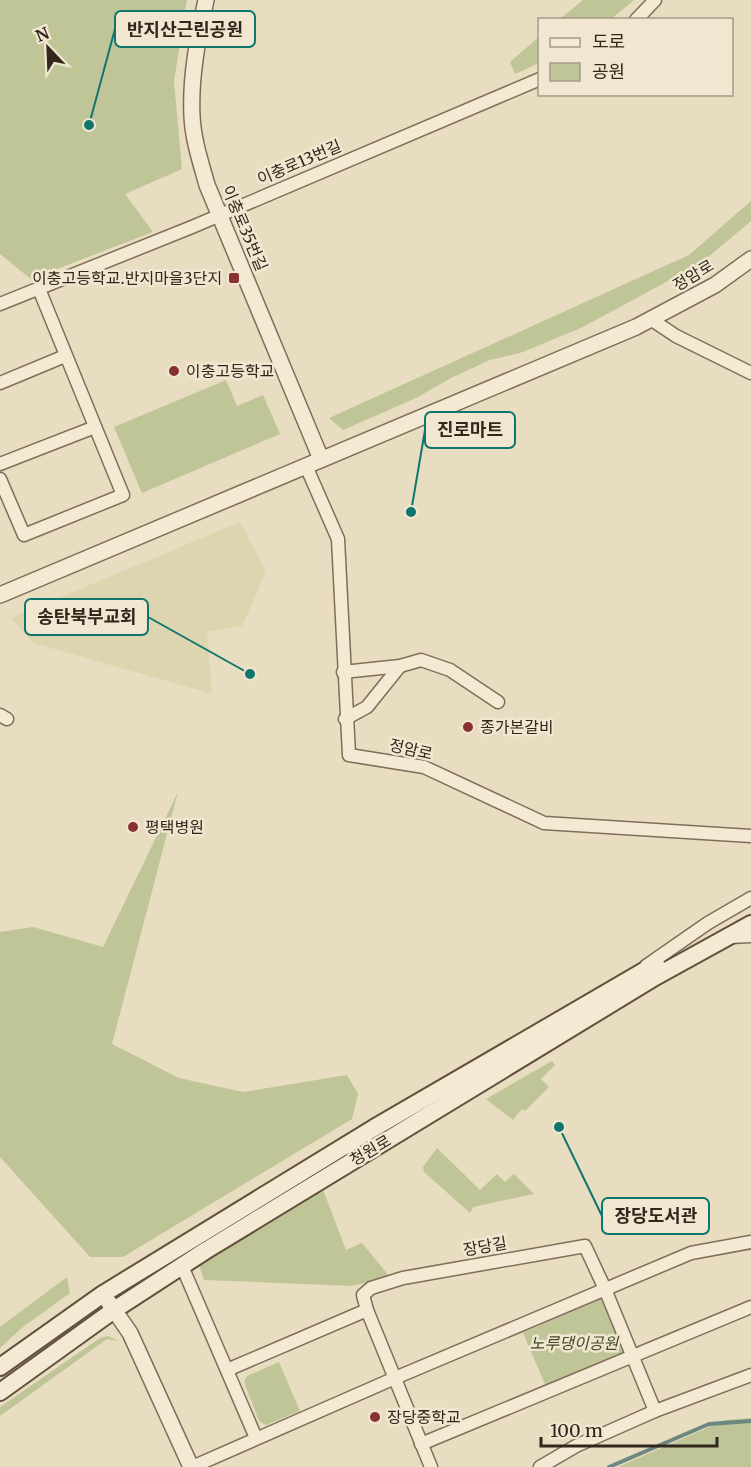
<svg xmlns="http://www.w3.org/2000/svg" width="751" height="1467" font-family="Merriweather,'Noto Sans KR',serif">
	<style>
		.farmland { fill: #ddd5b0 }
		.green { fill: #c0c597 }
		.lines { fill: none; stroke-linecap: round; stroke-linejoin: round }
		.stream { stroke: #6c8881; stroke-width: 4 }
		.minor-casing { stroke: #806e5b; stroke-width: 15 }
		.tertiary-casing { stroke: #806e5b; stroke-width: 18 }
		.secondary-casing { stroke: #62503e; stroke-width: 20 }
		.minor { stroke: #f4ead3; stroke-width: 12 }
		.tertiary { stroke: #f4ead3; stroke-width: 15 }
		.secondary { stroke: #f4ead3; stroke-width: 16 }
		.poi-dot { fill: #883132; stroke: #f1e7d0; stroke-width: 2 }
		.labels { text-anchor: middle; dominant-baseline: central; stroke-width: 5; stroke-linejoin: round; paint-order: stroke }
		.street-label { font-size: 16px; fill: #31271d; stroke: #f1e7d0 }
		.poi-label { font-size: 16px; fill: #31271d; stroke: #f1e7d0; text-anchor: start }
		.park-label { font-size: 16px; font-style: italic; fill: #424b26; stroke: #f1e7d0 }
		.leader { fill: none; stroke: #0f766e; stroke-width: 2 }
		.callout-dot { fill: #0f766e; stroke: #f1e7d0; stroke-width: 2 }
		.callout { fill: #f1e7d0; stroke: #0f766e; stroke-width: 2 }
		.callout-label { font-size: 18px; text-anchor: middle; font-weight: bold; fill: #31271d }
	</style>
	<rect width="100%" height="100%" fill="#e8dcc1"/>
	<polygon class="farmland" points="240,522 266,572 242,626 207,632 212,694 33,643 11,618"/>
	<g class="green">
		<polygon points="0,0 187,0 174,81 182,169 125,194 153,232 31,279 0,254"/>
		<polygon points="583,0 634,0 611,19 560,19"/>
		<polygon points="539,37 539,63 515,74 510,62"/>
		<polygon points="751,201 751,221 701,263 583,327 523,352 490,360 451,378 416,398 343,430 329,418 689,255"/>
		<polygon points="226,380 237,406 263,395 280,434 142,493 114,427"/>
		<polygon points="178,792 112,1044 179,1078 243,1092 347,1075 358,1094 352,1119 123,1257 90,1257 0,1157 0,932 33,927 103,947"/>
		<polygon points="552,1061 555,1065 541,1079 549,1087 525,1111 522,1109 513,1120 486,1099"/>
		<polygon points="437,1148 480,1190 497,1174 505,1182 514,1174 534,1194 473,1207 470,1213 424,1172 423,1167"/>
		<polygon points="322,1187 346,1250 362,1243 390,1277 352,1286 204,1280 199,1265"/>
		<polygon points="67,1277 70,1293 23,1327 0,1348 0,1327"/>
		<polygon points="602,1298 626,1354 547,1389 523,1333"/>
		<polygon points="108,1336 118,1341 107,1339 0,1416 0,1407 100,1338"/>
		<polygon points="279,1362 300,1411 266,1425 259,1421 244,1382 247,1376"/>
		<polygon points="751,1418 751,1467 618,1467 725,1420"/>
	</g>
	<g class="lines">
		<polyline class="stream" points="609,1467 709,1424 751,1421"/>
		<g class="minor-casing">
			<g id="minor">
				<polyline points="636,20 655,0"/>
				<polyline points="0,304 192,227 540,79"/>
				<polyline points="652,320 676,336 751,373"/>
				<polyline points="0,383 65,356"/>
				<polyline points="0,464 95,427"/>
				<polyline points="306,466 338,539 349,755 424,767 544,823 751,836"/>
				<polyline points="0,479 24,535 123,495 39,289"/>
				<polyline points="343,672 400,666 421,660 450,670 498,702"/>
				<polyline points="0,715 7,719"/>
				<polyline points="345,719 367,707 400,666"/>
				<polyline points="730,937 751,936"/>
				<polyline points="646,966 708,923 751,898"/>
				<polyline points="182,1266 256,1438"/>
				<polyline points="227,1370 367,1310"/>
				<polyline points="421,1444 751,1307"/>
				<polyline points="192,1467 395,1378 691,1253 751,1242"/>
				<polyline points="431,1467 367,1310 363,1295 371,1288 403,1278 585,1246 605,1289 655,1411"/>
				<polyline points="540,1467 576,1446 655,1411 751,1375"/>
			</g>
		</g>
		<g class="tertiary-casing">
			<g id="tertiary">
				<path d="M206,0C198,38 190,77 192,116C193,140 201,163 207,185L321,459"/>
				<polyline points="0,595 636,327 715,285 751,259"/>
				<polyline points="103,1294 130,1333 191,1467"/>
			</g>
		</g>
		<g class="secondary-casing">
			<g id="secondary">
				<polyline points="0,1367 103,1294 134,1275 374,1128 656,964"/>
				<polyline points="0,1392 114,1310 205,1251 655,977 751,924"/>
			</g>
		</g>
		<use href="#minor" class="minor"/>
		<use href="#tertiary" class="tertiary"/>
		<use href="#secondary" class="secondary"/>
	</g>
	<g class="poi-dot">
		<rect x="228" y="272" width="12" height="12" rx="3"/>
		<circle cx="174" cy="371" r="6"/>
		<circle cx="468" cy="727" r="6"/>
		<circle cx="133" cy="827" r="6"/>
		<circle cx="375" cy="1417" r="6"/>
	</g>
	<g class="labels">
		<g class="street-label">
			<text transform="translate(299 162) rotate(-23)">이충로13번길</text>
			<text transform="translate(245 228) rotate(67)">이충로35번길</text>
			<text transform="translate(693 275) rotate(-31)">정암로</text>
			<text transform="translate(411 749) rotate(13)">정암로</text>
			<text transform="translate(370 1150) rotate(-30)">청원로</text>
			<text transform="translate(485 1246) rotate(-10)">장당길</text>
		</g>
		<g class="poi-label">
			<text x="222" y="278" text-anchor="end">이충고등학교.반지마을3단지</text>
			<text x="186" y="371">이충고등학교</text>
			<text x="480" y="727">종가본갈비</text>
			<text x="145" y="827">평택병원</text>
			<text x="387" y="1417">장당중학교</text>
		</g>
		<g class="park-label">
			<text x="574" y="1343">노루댕이공원</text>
		</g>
	</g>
	<path class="leader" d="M89 125L115 29M411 512L425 430M250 674L148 617M559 1127L602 1216"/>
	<g class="callout-dot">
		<circle cx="89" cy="125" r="6"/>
		<circle cx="411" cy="512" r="6"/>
		<circle cx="250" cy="674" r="6"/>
		<circle cx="559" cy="1127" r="6"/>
	</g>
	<g class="callout">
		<rect x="115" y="11" width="140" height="36" rx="6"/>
		<rect x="425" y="412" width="90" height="36" rx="6"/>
		<rect x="25" y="599" width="123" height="36" rx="6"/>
		<rect x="602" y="1198" width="107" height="36" rx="6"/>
	</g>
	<g class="callout-label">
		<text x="185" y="36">반지산근린공원</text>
		<text x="470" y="436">진로마트</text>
		<text x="87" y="623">송탄북부교회</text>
		<text x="656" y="1222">장당도서관</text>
	</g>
	<rect x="538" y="18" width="195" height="78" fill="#f1e7d0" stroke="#a49a88" stroke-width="1.5"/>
	<rect x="550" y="38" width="30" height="9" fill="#f4ead3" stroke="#a49a88" stroke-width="1.5"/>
	<text x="592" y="48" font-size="18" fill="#31271d">도로</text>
	<rect x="550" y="63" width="30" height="18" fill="#c0c597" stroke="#a49a88" stroke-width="1.5"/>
	<text x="592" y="78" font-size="18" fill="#31271d">공원</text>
	<g transform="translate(48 48) rotate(337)" stroke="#f1e7d0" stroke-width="4.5" paint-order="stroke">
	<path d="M0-4.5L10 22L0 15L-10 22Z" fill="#31271d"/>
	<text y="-9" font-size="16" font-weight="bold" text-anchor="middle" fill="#31271d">N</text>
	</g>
	<path d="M541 1437v9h176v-9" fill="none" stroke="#31271d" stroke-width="3"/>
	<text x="550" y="1437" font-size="18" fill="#31271d" stroke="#f1e7d0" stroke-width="4.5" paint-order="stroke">100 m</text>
</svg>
